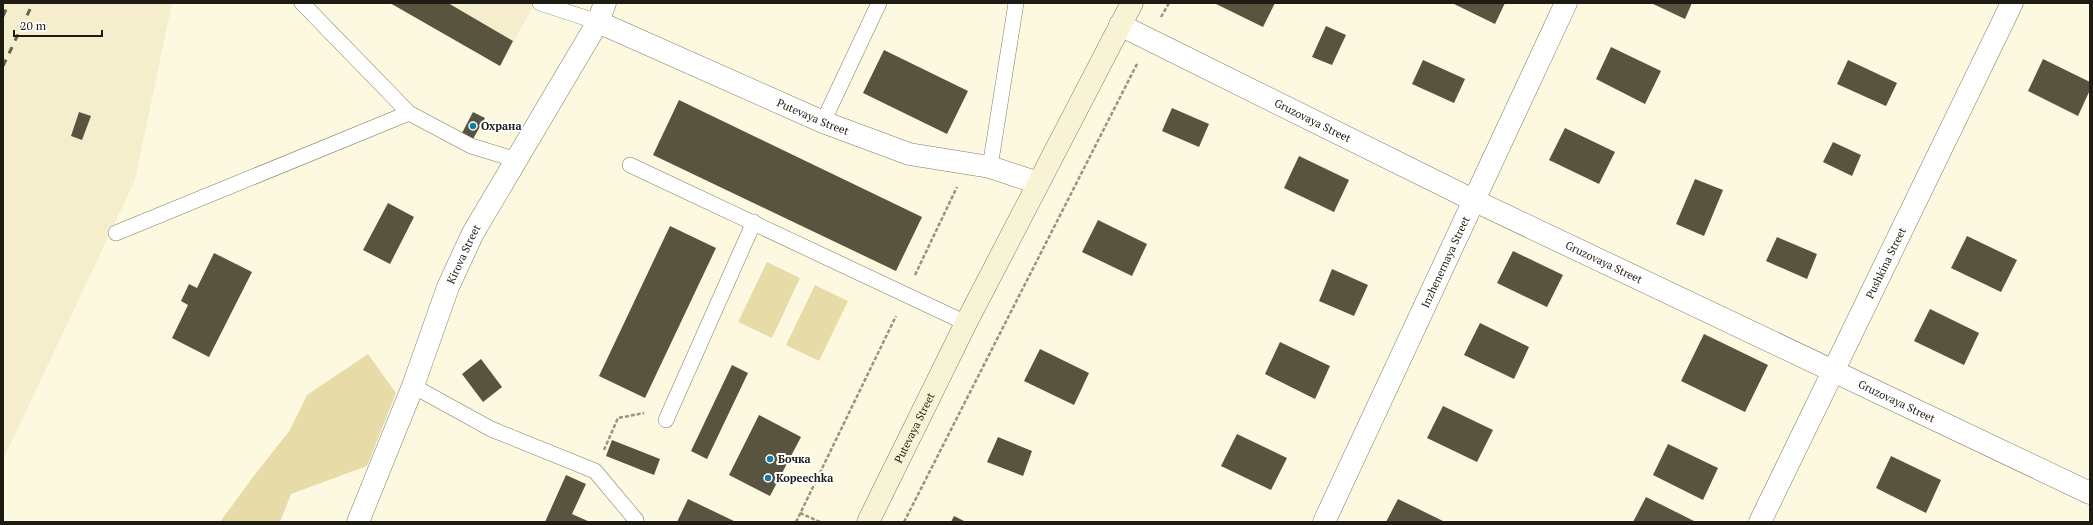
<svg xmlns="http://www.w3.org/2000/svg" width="2093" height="525" font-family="'PT Serif',serif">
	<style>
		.built { fill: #f4eecd }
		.green { fill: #e7dca8 }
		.building { fill: #58543f }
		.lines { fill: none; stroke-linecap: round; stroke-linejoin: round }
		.lane-casing { stroke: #7f7a64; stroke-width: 16 }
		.street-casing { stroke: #7f7a64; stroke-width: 23 }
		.secondary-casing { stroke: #7f7a64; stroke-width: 23 }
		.path { stroke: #979482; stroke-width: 2.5; stroke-dasharray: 4 2; stroke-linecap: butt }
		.lane { stroke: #fff; stroke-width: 15 }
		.street { stroke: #fff; stroke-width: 22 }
		.secondary { stroke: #f9f3d5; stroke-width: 22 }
		.rail { stroke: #676456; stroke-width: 3; stroke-dasharray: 7 7; stroke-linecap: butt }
		.poi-dot { fill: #137ca6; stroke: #fff; stroke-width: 1.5 }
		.labels { text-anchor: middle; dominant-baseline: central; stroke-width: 4; stroke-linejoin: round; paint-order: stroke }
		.street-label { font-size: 11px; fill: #1d1b12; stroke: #fff }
		.poi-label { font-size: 11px; font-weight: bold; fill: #1d1b12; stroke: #fff; text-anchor: start }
	</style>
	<rect width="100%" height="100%" fill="#fdf9e0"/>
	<g class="built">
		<polygon points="3,3 172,3 135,180 3,460"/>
		<polygon points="390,3 535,3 500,66"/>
	</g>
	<g class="green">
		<polygon points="767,262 800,278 772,338 738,322"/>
		<polygon points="815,285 848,301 819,361 786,345"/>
		<polygon points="368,354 396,393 367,466 291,494 280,522 220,522 253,477 290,430 307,395"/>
	</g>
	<g class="building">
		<polygon points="390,3 448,3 513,41 500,66"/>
		<polygon points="1214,3 1275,3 1263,27"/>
		<polygon points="1452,3 1505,3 1495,24"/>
		<polygon points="1651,3 1692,3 1685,19"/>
		<polygon points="1326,26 1346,35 1332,65 1312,57"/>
		<polygon points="1611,47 1661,71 1645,104 1596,79"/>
		<polygon points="884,50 968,91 947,134 863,93"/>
		<polygon points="2043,59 2090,82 2090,90 2078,116 2028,91"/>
		<polygon points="1423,60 1465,79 1454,103 1412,84"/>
		<polygon points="1848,60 1897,83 1886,106 1837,84"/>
		<polygon points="679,100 922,217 896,271 653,155"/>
		<polygon points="1172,108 1209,124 1199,147 1162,131"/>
		<polygon points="79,112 91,116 82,140 71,136"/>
		<polygon points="473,112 485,118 473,139 462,133"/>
		<polygon points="1565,128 1615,152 1599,184 1549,160"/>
		<polygon points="1833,142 1861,155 1852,176 1823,162"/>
		<polygon points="1299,156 1349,180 1334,212 1284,188"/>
		<polygon points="1695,179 1723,190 1704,236 1676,224"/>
		<polygon points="388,203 414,217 390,264 363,250"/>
		<polygon points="1098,220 1147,244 1132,276 1082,252"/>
		<polygon points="670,226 716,248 645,398 599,376"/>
		<polygon points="1967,236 2017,260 2001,292 1951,268"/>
		<polygon points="1777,237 1817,254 1807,279 1766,261"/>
		<polygon points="1513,251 1563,275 1547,307 1497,283"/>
		<polygon points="214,253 252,272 209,357 172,338 188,305 181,301 189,284 197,288"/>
		<polygon points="1332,269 1368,285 1354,316 1319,301"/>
		<polygon points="1930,309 1979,333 1964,365 1914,341"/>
		<polygon points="1480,323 1529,347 1514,379 1464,355"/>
		<polygon points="1704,334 1768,365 1745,412 1681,381"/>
		<polygon points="1280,342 1330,366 1315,399 1265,374"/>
		<polygon points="1040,349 1089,373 1074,405 1024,381"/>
		<polygon points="481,359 502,387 483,402 462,374"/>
		<polygon points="732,365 748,373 707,459 691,451"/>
		<polygon points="1443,406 1493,430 1477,462 1427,438"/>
		<polygon points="759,415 801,437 770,496 729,475"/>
		<polygon points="1237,434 1287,458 1271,490 1221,466"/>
		<polygon points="998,437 1032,451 1023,476 987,462"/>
		<polygon points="612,440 660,459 654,475 606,456"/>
		<polygon points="1668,444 1718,468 1703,500 1653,475"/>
		<polygon points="1891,456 1941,480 1926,513 1876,488"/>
		<polygon points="566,475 586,484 572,514 590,522 545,522"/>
		<polygon points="1646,497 1696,522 1633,522"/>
		<polygon points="688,499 736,522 677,522"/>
		<polygon points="1398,499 1445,522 1386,522"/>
		<polygon points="954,516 966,522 951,522"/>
	</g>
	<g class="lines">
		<g class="lane-casing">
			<g id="lane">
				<polyline points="302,3 409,113"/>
				<polyline points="540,3 598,22"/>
				<polyline points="823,122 879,3"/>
				<polyline points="630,165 966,323"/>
				<polyline points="990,167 1016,3"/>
				<polyline points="116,233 409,113 471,146 517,160"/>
				<polyline points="413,386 491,429 595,471 636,520"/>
				<polyline points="666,420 754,222"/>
			</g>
		</g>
		<g class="street-casing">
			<g id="street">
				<path id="s1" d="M598,22L823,122L909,154L990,167L1038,183"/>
				<path id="s2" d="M1120,25L1473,200L2090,493"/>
				<path id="s3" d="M358,522L413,386L448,287L473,233L598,22L605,3"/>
				<path id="s4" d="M1324,522L1566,3"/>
				<path id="s5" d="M1760,522L2012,3"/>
			</g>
		</g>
		<g class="secondary-casing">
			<g id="secondary">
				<path id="s6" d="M868,522L966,323L1132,3"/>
			</g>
		</g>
		<g class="path">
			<polyline points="1161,17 1169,3"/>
			<polyline points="915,275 957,187"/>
			<polyline points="604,450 618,418 644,413"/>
			<polyline points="800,513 820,522"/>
			<polyline points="796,522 896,316"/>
			<polyline points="904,522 1138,62"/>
		</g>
		<use href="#lane" class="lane"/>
		<use href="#street" class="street"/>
		<use href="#secondary" class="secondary"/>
		<g class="rail">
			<polyline points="3,16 9,3"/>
			<polyline points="3,66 33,3"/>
		</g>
	</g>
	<g class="poi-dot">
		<circle cx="473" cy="126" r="4"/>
		<circle cx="770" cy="459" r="4"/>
		<circle cx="768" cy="478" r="4"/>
	</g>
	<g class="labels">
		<g class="street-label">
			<text stroke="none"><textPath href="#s1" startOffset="235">Putevaya Street</textPath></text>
			<text stroke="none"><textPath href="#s2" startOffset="215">Gruzovaya Street</textPath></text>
			<text stroke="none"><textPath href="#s3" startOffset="288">Kirova Street</textPath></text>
			<text stroke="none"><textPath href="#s4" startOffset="287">Inzhenernaya Street</textPath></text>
			<text stroke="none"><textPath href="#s2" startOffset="539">Gruzovaya Street</textPath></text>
			<text stroke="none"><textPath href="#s5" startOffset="288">Pushkina Street</textPath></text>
			<text stroke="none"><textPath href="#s2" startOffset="863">Gruzovaya Street</textPath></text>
			<text stroke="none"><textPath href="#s6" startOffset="105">Putevaya Street</textPath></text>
		</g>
		<g class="poi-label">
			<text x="481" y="126">Охрана</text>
			<text x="778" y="459">Бочка</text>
			<text x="776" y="478">Kopeechka</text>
		</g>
	</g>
	<rect width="2093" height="525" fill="none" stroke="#1d1b12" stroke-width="8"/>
	<path d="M14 30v6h88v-6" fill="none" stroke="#1d1b12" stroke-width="2"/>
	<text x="20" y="30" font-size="12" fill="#1d1b12" stroke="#ffffff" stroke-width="3" paint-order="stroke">20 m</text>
</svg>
